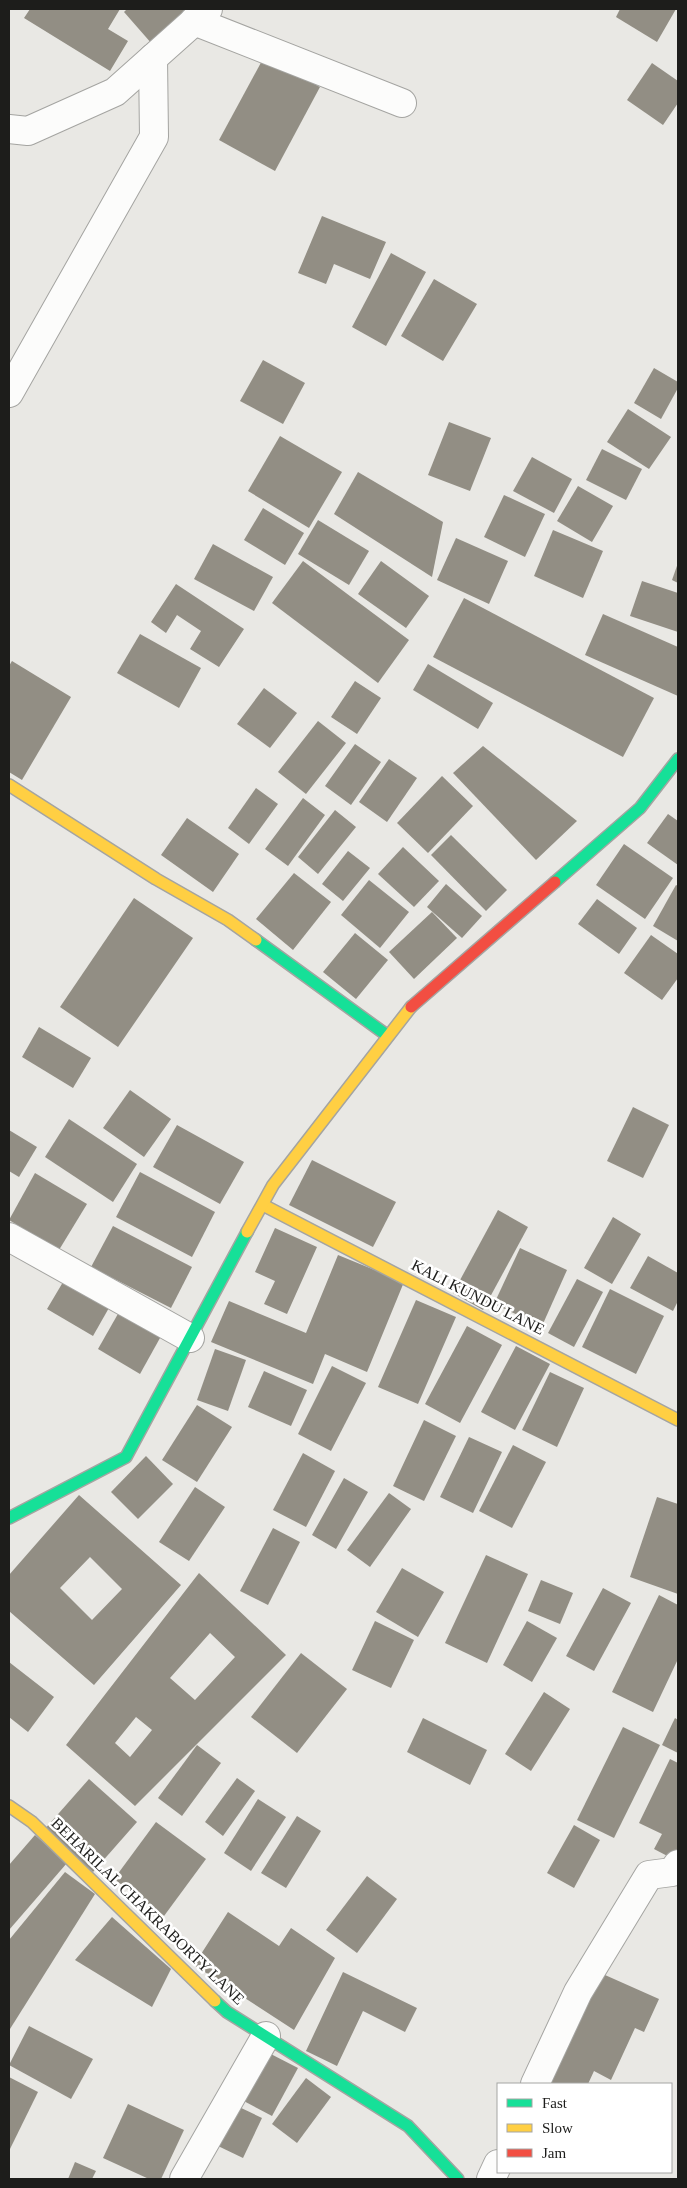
<svg xmlns="http://www.w3.org/2000/svg" width="687" height="2188" font-family="'Times New Roman',serif">
	<style>
		.building { fill: #928e84; fill-rule: evenodd }
		.lines { fill: none; stroke-linecap: round; stroke-linejoin: round }
		.street-casing { stroke: #a4a4a1; stroke-width: 30 }
		.fast-casing { stroke: #a4a4a1; stroke-width: 14 }
		.slow-casing { stroke: #a4a4a1; stroke-width: 14 }
		.jam-casing { stroke: #a4a4a1; stroke-width: 14 }
		.street { stroke: #fcfcfb; stroke-width: 28 }
		.fast { stroke: #16e098; stroke-width: 11 }
		.slow { stroke: #ffcf43; stroke-width: 11 }
		.jam { stroke: #f24e42; stroke-width: 11 }
		.labels { text-anchor: middle; dominant-baseline: central; stroke-width: 5; stroke-linejoin: round; paint-order: stroke }
		.street-label { font-size: 16px; fill: #1d1d1b; stroke: #fff }
	</style>
	<rect width="100%" height="100%" fill="#e9e8e4"/>
	<g class="building">
		<polygon points="30,9 120,9 108,29 128,41 110,71 24,18"/>
		<polygon points="127,9 192,9 152,44 124,12"/>
		<polygon points="620,9 676,9 657,42 616,17"/>
		<polygon points="264,57 320,87 275,171 219,140"/>
		<polygon points="652,63 678,81 678,103 663,125 627,100"/>
		<polygon points="322,216 386,242 370,279 334,264 326,284 298,273"/>
		<polygon points="391,253 426,272 386,346 352,327"/>
		<polygon points="434,279 477,304 443,361 401,336"/>
		<polygon points="263,360 305,383 283,424 240,401"/>
		<polygon points="654,368 678,382 678,388 661,419 634,403"/>
		<polygon points="628,409 671,437 649,469 607,442"/>
		<polygon points="449,422 491,438 470,491 428,475"/>
		<polygon points="280,436 342,472 309,528 248,491"/>
		<polygon points="602,449 642,469 626,500 586,480"/>
		<polygon points="532,457 572,479 554,513 513,491"/>
		<polygon points="358,472 443,522 432,577 334,514"/>
		<polygon points="578,486 613,506 592,542 557,521"/>
		<polygon points="504,495 545,514 525,557 484,537"/>
		<polygon points="263,508 304,533 285,565 244,540"/>
		<polygon points="318,520 369,551 349,585 298,554"/>
		<polygon points="553,530 603,551 583,598 534,576"/>
		<polygon points="456,538 508,561 489,604 437,580"/>
		<polygon points="213,544 273,577 254,611 194,579"/>
		<polygon points="303,561 409,640 378,683 272,603"/>
		<polygon points="381,561 429,596 406,628 358,594"/>
		<polygon points="678,563 678,583 672,580"/>
		<polygon points="642,581 678,593 678,632 630,616"/>
		<polygon points="176,584 244,629 219,667 190,649 201,631 177,615 166,633 151,622"/>
		<polygon points="464,598 654,698 623,757 433,657"/>
		<polygon points="603,614 678,647 678,696 585,655"/>
		<polygon points="140,634 201,668 179,708 117,673"/>
		<polygon points="12,661 71,697 22,780 9,772 9,666"/>
		<polygon points="428,664 493,703 478,729 413,690"/>
		<polygon points="355,681 381,698 357,734 331,717"/>
		<polygon points="264,688 297,713 270,748 237,724"/>
		<polygon points="318,721 346,743 306,794 278,772"/>
		<polygon points="355,744 381,762 351,805 325,786"/>
		<polygon points="483,746 577,821 536,860 453,773"/>
		<polygon points="389,759 417,778 387,822 359,802"/>
		<polygon points="442,776 473,806 428,853 397,823"/>
		<polygon points="256,788 278,804 249,844 228,828"/>
		<polygon points="303,798 325,815 288,866 265,849"/>
		<polygon points="335,810 356,827 318,874 298,857"/>
		<polygon points="668,814 678,821 678,865 647,843"/>
		<polygon points="187,818 239,854 213,892 161,855"/>
		<polygon points="451,835 507,890 486,911 431,855"/>
		<polygon points="624,844 673,878 645,919 596,885"/>
		<polygon points="403,847 439,881 414,907 378,874"/>
		<polygon points="348,851 370,868 343,901 322,884"/>
		<polygon points="294,873 331,902 293,950 256,919"/>
		<polygon points="369,880 409,912 380,948 341,915"/>
		<polygon points="446,884 482,916 462,938 427,907"/>
		<polygon points="676,885 678,886 678,941 653,926"/>
		<polygon points="134,898 193,938 118,1047 60,1007"/>
		<polygon points="597,899 637,928 619,954 578,924"/>
		<polygon points="432,912 457,938 414,979 389,952"/>
		<polygon points="355,933 388,960 356,999 323,972"/>
		<polygon points="651,935 678,954 678,978 662,1000 624,973"/>
		<polygon points="39,1027 91,1058 73,1088 22,1057"/>
		<polygon points="130,1090 171,1119 144,1157 103,1128"/>
		<polygon points="633,1107 669,1125 643,1178 607,1161"/>
		<polygon points="69,1119 137,1164 113,1202 45,1157"/>
		<polygon points="177,1125 244,1162 220,1204 153,1167"/>
		<polygon points="9,1130 37,1147 19,1177 9,1171"/>
		<polygon points="312,1160 396,1202 373,1247 289,1205"/>
		<polygon points="140,1172 215,1212 192,1257 116,1217"/>
		<polygon points="35,1173 87,1204 59,1250 9,1220"/>
		<polygon points="498,1210 528,1227 483,1310 453,1293"/>
		<polygon points="613,1217 641,1234 612,1284 584,1268"/>
		<polygon points="113,1226 192,1267 171,1308 91,1267"/>
		<polygon points="275,1228 317,1247 287,1314 264,1304 275,1281 255,1272"/>
		<polygon points="520,1248 567,1270 542,1326 494,1304"/>
		<polygon points="338,1255 404,1282 367,1372 325,1354 313,1384 211,1342 229,1301 306,1333"/>
		<polygon points="648,1256 678,1273 678,1301 673,1311 630,1288"/>
		<polygon points="69,1272 114,1299 93,1336 47,1309"/>
		<polygon points="577,1279 603,1292 574,1347 548,1333"/>
		<polygon points="610,1289 664,1316 636,1374 582,1347"/>
		<polygon points="416,1300 456,1317 418,1404 378,1387"/>
		<polygon points="123,1305 165,1329 140,1374 98,1349"/>
		<polygon points="467,1326 502,1345 460,1423 425,1404"/>
		<polygon points="516,1346 550,1364 515,1430 481,1412"/>
		<polygon points="215,1349 246,1360 228,1411 197,1400"/>
		<polygon points="332,1366 366,1383 331,1451 298,1434"/>
		<polygon points="264,1371 307,1390 291,1426 248,1407"/>
		<polygon points="550,1372 584,1388 557,1447 522,1430"/>
		<polygon points="197,1405 232,1427 197,1482 162,1460"/>
		<polygon points="424,1420 456,1436 424,1501 393,1486"/>
		<polygon points="469,1437 502,1452 473,1513 440,1497"/>
		<polygon points="513,1445 546,1462 512,1528 479,1511"/>
		<polygon points="303,1453 335,1471 306,1527 273,1510"/>
		<polygon points="146,1456 173,1484 138,1519 111,1492"/>
		<polygon points="344,1478 368,1492 336,1549 312,1535"/>
		<polygon points="195,1487 225,1507 189,1561 159,1542"/>
		<polygon points="389,1493 411,1509 370,1567 347,1550"/>
		<path d="M79,1495L181,1585L94,1685L9,1611V1575ZM90,1557L122,1589L92,1620L60,1588Z"/>
		<polygon points="657,1497 678,1504 678,1594 630,1577"/>
		<polygon points="273,1528 300,1542 268,1605 240,1591"/>
		<polygon points="486,1555 528,1574 487,1663 445,1643"/>
		<polygon points="402,1568 444,1592 418,1637 376,1612"/>
		<path d="M199,1573L286,1655L135,1806L66,1745ZM210,1633L235,1657L195,1700L170,1678ZM136,1717L152,1730L130,1757L115,1743Z"/>
		<polygon points="541,1580 573,1593 560,1624 528,1611"/>
		<polygon points="603,1588 631,1603 594,1671 566,1656"/>
		<polygon points="659,1595 678,1605 678,1659 653,1712 612,1692"/>
		<polygon points="375,1621 414,1640 391,1688 352,1670"/>
		<polygon points="527,1621 557,1638 532,1682 503,1665"/>
		<polygon points="301,1653 347,1689 297,1753 251,1717"/>
		<polygon points="9,1662 54,1697 28,1732 9,1717"/>
		<polygon points="544,1692 570,1709 531,1771 505,1754"/>
		<polygon points="423,1718 487,1750 470,1785 407,1752"/>
		<polygon points="675,1718 678,1720 678,1753 662,1745"/>
		<polygon points="623,1727 660,1745 614,1838 577,1820"/>
		<polygon points="197,1745 221,1763 182,1816 158,1798"/>
		<polygon points="670,1759 678,1763 677,1861 654,1849 662,1834 639,1823"/>
		<polygon points="237,1778 255,1791 223,1836 205,1822"/>
		<polygon points="89,1779 137,1822 93,1872 44,1830"/>
		<polygon points="258,1799 286,1817 251,1871 224,1853"/>
		<polygon points="297,1816 321,1831 286,1888 261,1873"/>
		<polygon points="156,1822 206,1859 164,1916 114,1879"/>
		<polygon points="574,1825 600,1840 574,1888 547,1873"/>
		<polygon points="35,1835 67,1863 9,1930 9,1865"/>
		<polygon points="65,1872 95,1894 10,2029 9,2028 9,1940"/>
		<polygon points="367,1876 397,1899 357,1953 326,1930"/>
		<polygon points="228,1912 279,1946 291,1928 335,1958 294,2030 194,1965"/>
		<polygon points="112,1917 171,1969 152,2007 75,1960"/>
		<polygon points="596,1971 659,1999 644,2032 635,2028 611,2080 594,2071 588,2084 545,2084"/>
		<polygon points="343,1972 417,2008 405,2032 363,2011 337,2066 306,2051"/>
		<polygon points="29,2026 93,2059 71,2099 9,2065"/>
		<polygon points="265,2051 298,2068 272,2116 240,2099"/>
		<polygon points="9,2077 38,2092 9,2151"/>
		<polygon points="306,2078 331,2097 297,2143 272,2124"/>
		<polygon points="128,2104 184,2130 161,2179 149,2179 103,2158"/>
		<polygon points="237,2106 262,2118 243,2158 218,2146"/>
		<polygon points="75,2162 96,2171 92,2179 68,2179"/>
	</g>
	<g class="lines">
		<g class="street-casing">
			<g id="street">
				<polyline points="194,21 402,103"/>
				<polyline points="9,129 28,131 115,92 208,9"/>
				<polyline points="9,393 154,137 153,58"/>
				<polyline points="9,1237 190,1338"/>
				<polyline points="535,2084 578,1992 649,1875 672,1872 678,1864"/>
				<polyline points="184,2179 266,2036"/>
				<polyline points="491,2179 498,2164"/>
			</g>
		</g>
		<g class="fast-casing">
			<g id="fast">
				<polyline points="555,882 640,808 678,759"/>
				<polyline points="256,940 388,1036"/>
				<polyline points="9,1518 126,1457 247,1232"/>
				<polyline points="215,2001 227,2012 408,2126 458,2179"/>
			</g>
		</g>
		<g class="slow-casing">
			<g id="slow">
				<polyline points="9,785 156,879 228,920 256,940"/>
				<polyline points="263,1205 678,1420"/>
				<polyline points="247,1232 273,1185 411,1007"/>
				<polyline points="9,1806 32,1822 215,2001"/>
			</g>
		</g>
		<g class="jam-casing">
			<polyline id="jam" points="411,1007 555,882"/>
		</g>
		<use href="#street" class="street"/>
		<use href="#fast" class="fast"/>
		<use href="#slow" class="slow"/>
		<use href="#jam" class="jam"/>
	</g>
	<g class="labels">
		<g class="street-label">
			<text transform="translate(478 1297) rotate(27)">KALI KUNDU LANE</text>
			<text transform="translate(148 1911) rotate(44)">BEHARILAL CHAKRABORTY LANE</text>
		</g>
	</g>
	<rect width="687" height="2188" fill="none" stroke="#1d1d1b" stroke-width="20"/>
	<rect x="497" y="2083" width="175" height="90" fill="#ffffff" stroke="#a5a5a4"/>
	<rect x="507" y="2099" width="25" height="8" fill="#16e098" stroke="#a5a5a4"/>
	<text x="542" y="2108" font-size="15" fill="#1d1d1b">Fast</text>
	<rect x="507" y="2124" width="25" height="8" fill="#ffcf43" stroke="#a5a5a4"/>
	<text x="542" y="2133" font-size="15" fill="#1d1d1b">Slow</text>
	<rect x="507" y="2149" width="25" height="8" fill="#f24e42" stroke="#a5a5a4"/>
	<text x="542" y="2158" font-size="15" fill="#1d1d1b">Jam</text>
</svg>
